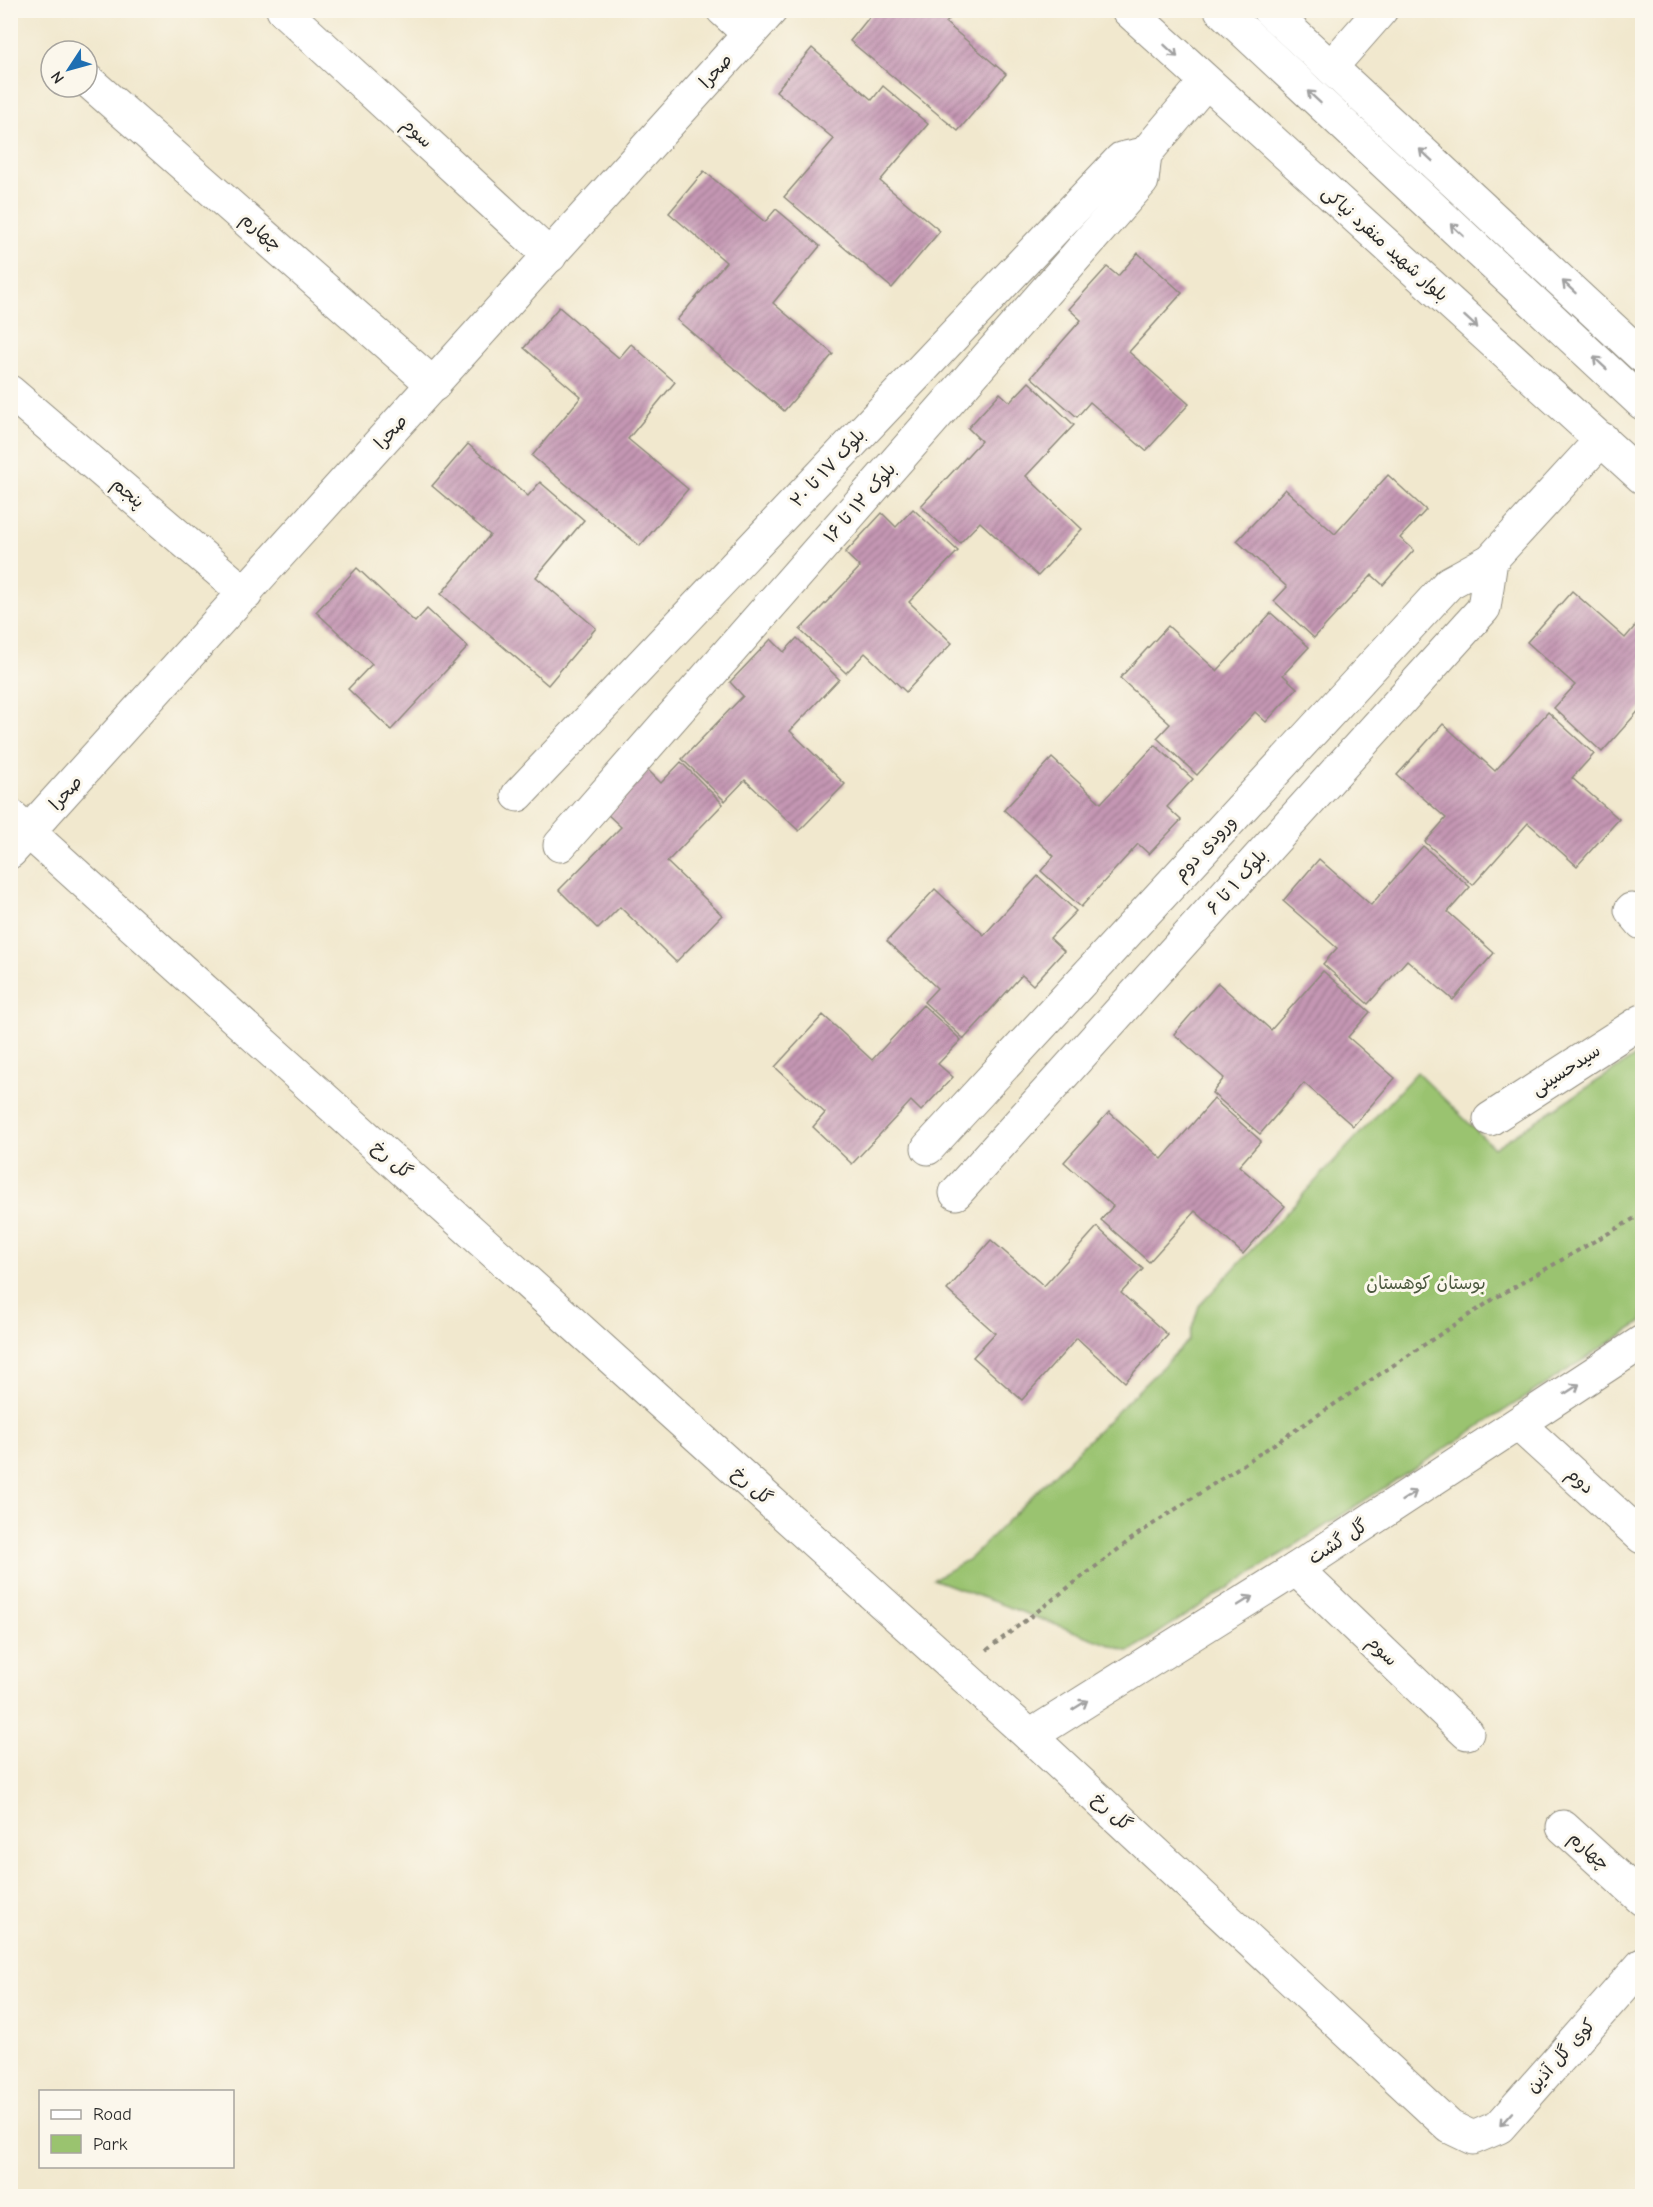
<svg xmlns="http://www.w3.org/2000/svg" width="1653" height="2207" font-family="'Comic Neue','Playpen Sans Arabic',sans-serif">
	<style>
		.green { fill: #9ac36f; stroke: #62774d; stroke-width: 1.5 }
		.building { fill: url(#building-hatch) }
		.lines { fill: none; stroke-linecap: round; stroke-linejoin: round }
		.minor-casing { stroke: #8e8a7c; stroke-width: 35 }
		.major-casing { stroke: #8e8a7c; stroke-width: 35 }
		.path { stroke: #8e8a7c; stroke-width: 4; stroke-dasharray: 4.5 4.5; stroke-linecap: butt }
		.minor { stroke: #fff; stroke-width: 33 }
		.major { stroke: #fff; stroke-width: 33 }
		.oneway { stroke: #a0a0a0 }
		.labels { text-anchor: middle; dominant-baseline: central; stroke-width: 6; stroke-linejoin: round; paint-order: stroke }
		.street-label { font-size: 18px; fill: #2b2b2b; stroke: #fbf7ec }
		.park-label { font-size: 18px; fill: #4c593f; stroke: #fbf7ec }
	</style>
	<defs>
		<pattern id="building-hatch" width="6" height="6" patternUnits="userSpaceOnUse" patternTransform="scale(1.5)"><rect width="6" height="6" fill="#c597b4"/><path d="M-1 1l2-2M0 6l6-6M5 7l2-2" fill="none" stroke="#a07b93"/></pattern>
	</defs>
	<rect width="100%" height="100%" fill="#fbf7ec"/>
	<filter id="ink" filterUnits="userSpaceOnUse"><feTurbulence type="fractalNoise" baseFrequency=".0167" numOctaves="2"/><feDisplacementMap in="SourceGraphic" scale="12" xChannelSelector="R" yChannelSelector="G"/><feConvolveMatrix kernelMatrix="1 2 1 2 8 2 1 2 1" color-interpolation-filters="sRGB"/></filter>
	<filter id="wash" filterUnits="userSpaceOnUse"><feTurbulence type="fractalNoise" baseFrequency=".008" numOctaves="4" result="noise"/><feDisplacementMap in="SourceGraphic" scale="24" xChannelSelector="R" yChannelSelector="G"/><feGaussianBlur stdDeviation="1.35" result="paint"/><feColorMatrix in="noise" values="0 0 0 0 0 0 0 0 0 0 0 0 0 0 0 0 0 1.4 0 .05"/><feComposite in="paint" operator="in"/></filter>
	<g filter="url(#wash)">
		<rect width="100%" height="100%" fill="#f1e8ce"/>
		<polygon class="green" points="1642,1052 1642,1322 1129,1652 933,1579 969,1559 1188,1341 1199,1306 1417,1072 1494,1148"/>
		<g id="blocks">
			<g class="building">
				<polygon points="875,10 957,10 946,23 1006,74 958,131 850,41"/>
				<polygon points="812,48 872,100 883,86 928,124 880,181 940,231 892,288 784,197 834,139 776,91"/>
				<polygon points="704,171 765,222 776,209 820,246 773,303 833,354 784,411 677,320 726,262 669,213"/>
				<polygon points="1138,253 1182,293 1129,352 1189,404 1146,451 1090,402 1077,417 1031,377 1081,320 1069,309 1107,267 1118,276"/>
				<polygon points="559,307 619,358 631,344 675,382 628,439 688,489 640,546 532,456 581,397 524,348"/>
				<polygon points="1029,382 1074,425 1026,476 1082,529 1038,576 980,522 960,543 921,506 981,441 968,428 1000,393 1010,402"/>
				<polygon points="468,444 528,496 540,482 584,520 536,577 596,628 548,685 441,594 490,535 432,486"/>
				<polygon points="1388,475 1426,510 1400,538 1414,550 1383,585 1372,575 1314,638 1274,601 1287,587 1237,541 1285,489 1335,534"/>
				<polygon points="913,509 958,551 909,602 952,643 906,692 865,653 846,673 800,630 860,567 845,553 882,513 896,527"/>
				<polygon points="357,568 415,622 427,609 468,647 391,730 348,689 372,664 316,612"/>
				<polygon points="1572,591 1625,638 1642,618 1642,707 1602,752 1554,708 1575,685 1527,642"/>
				<polygon points="1271,613 1309,647 1283,675 1297,688 1266,722 1255,712 1197,775 1157,738 1170,724 1120,678 1168,626 1217,671"/>
				<polygon points="797,638 839,679 790,731 845,784 799,831 745,780 725,801 682,759 743,696 730,682 771,639 784,652"/>
				<polygon points="1548,712 1594,754 1572,778 1619,819 1577,866 1528,823 1473,885 1425,842 1446,818 1397,775 1443,724 1495,771"/>
				<polygon points="1155,745 1193,779 1167,807 1181,820 1149,854 1138,844 1081,907 1041,871 1054,856 1004,810 1052,758 1101,803"/>
				<polygon points="681,762 723,804 667,862 722,915 676,962 620,907 598,929 559,890 621,827 606,813 648,770 661,783"/>
				<polygon points="1423,846 1470,887 1448,912 1494,953 1453,1000 1407,960 1368,1004 1323,964 1337,948 1283,901 1319,859 1371,905"/>
				<polygon points="1038,876 1076,911 1050,938 1064,951 1033,985 1022,975 964,1039 924,1002 937,988 887,941 935,889 984,935"/>
				<polygon points="1323,971 1370,1012 1348,1037 1395,1078 1353,1126 1304,1083 1260,1134 1212,1093 1224,1078 1174,1034 1218,983 1271,1030"/>
				<polygon points="923,1005 961,1040 938,1064 953,1077 921,1111 911,1101 852,1164 813,1127 825,1113 775,1067 823,1015 872,1060"/>
				<polygon points="1214,1099 1261,1141 1239,1166 1285,1206 1243,1254 1195,1211 1149,1262 1101,1220 1113,1206 1064,1162 1109,1112 1162,1159"/>
				<polygon points="1097,1227 1143,1269 1121,1293 1168,1335 1125,1382 1077,1338 1022,1400 973,1357 995,1333 947,1290 991,1240 1044,1286"/>
			</g>
		</g>
	</g>
	<g filter="url(#ink)">
		<use href="#blocks" fill-opacity="0" stroke="#8e8a7c" stroke-width="1.5"/>
		<g class="lines">
			<g class="minor-casing">
				<g id="minor">
					<polyline points="283,10 550,256"/>
					<polyline points="723,10 749,34"/>
					<polyline points="1331,67 1381,10"/>
					<polyline points="87,80 434,385"/>
					<polyline points="10,392 246,594"/>
					<polyline points="518,795 1121,159 1145,154"/>
					<polyline points="10,815 1030,1736 1450,2127 1473,2138 1499,2127 1642,1965"/>
					<polyline points="560,845 1142,181 1145,154 1205,83"/>
					<polyline points="10,852 771,10"/>
					<polyline points="1631,910 1642,923"/>
					<polyline points="1490,1119 1642,1021"/>
					<polyline points="928,1148 1449,583 1491,560 1602,439"/>
					<polyline points="956,1193 1484,608 1491,560"/>
					<polyline points="1518,1424 1642,1537"/>
					<polyline points="1296,1569 1467,1733"/>
					<polyline points="1030,1736 1296,1569 1642,1342"/>
					<polyline points="1563,1827 1642,1899"/>
				</g>
			</g>
			<g class="major-casing">
				<g id="major">
					<polyline points="1128,10 1642,477"/>
					<polyline points="1221,10 1642,403"/>
					<polyline points="1269,10 1642,356"/>
				</g>
			</g>
			<polyline class="path" points="987,1650 1138,1534 1495,1298 1642,1214"/>
			<use href="#minor" class="minor"/>
			<use href="#major" class="major"/>
		</g>
		<defs><path id="oneway-shaft" d="M-6 0H5M1.5-3L5.5 0L1.5 3" fill="none" stroke-width="1.6" stroke-linecap="round" stroke-linejoin="round" transform="scale(1.5)"/></defs>
		<g class="oneway">
			<use href="#oneway-shaft" transform="translate(1171 51) rotate(43)"/>
			<use href="#oneway-shaft" transform="translate(1314 97) rotate(-137)"/>
			<use href="#oneway-shaft" transform="translate(1426 155) rotate(-137)"/>
			<use href="#oneway-shaft" transform="translate(1457 230) rotate(-137)"/>
			<use href="#oneway-shaft" transform="translate(1569 287) rotate(-137)"/>
			<use href="#oneway-shaft" transform="translate(1471 322) rotate(42)"/>
			<use href="#oneway-shaft" transform="translate(1600 363) rotate(-137)"/>
			<use href="#oneway-shaft" transform="translate(1572 1389) rotate(-33)"/>
			<use href="#oneway-shaft" transform="translate(1409 1496) rotate(-33)"/>
			<use href="#oneway-shaft" transform="translate(1245 1601) rotate(-32)"/>
			<use href="#oneway-shaft" transform="translate(1080 1705) rotate(-32)"/>
			<use href="#oneway-shaft" transform="translate(1506 2119) rotate(132)"/>
		</g>
	</g>
	<g class="labels">
		<g class="street-label">
			<text transform="translate(716 71) rotate(-48)">صحرا</text>
			<text transform="translate(417 133) rotate(43)">سوم</text>
			<text transform="translate(261 232) rotate(41)">چهارم</text>
			<text transform="translate(1385 244) rotate(42)">بلوار شهید منفرد نیاکی</text>
			<text transform="translate(391 432) rotate(-48)">صحرا</text>
			<text transform="translate(828 468) rotate(-47)">بلوک ۱۷ تا ۲۰</text>
			<text transform="translate(128 493) rotate(41)">پنجم</text>
			<text transform="translate(860 503) rotate(-49)">بلوک ۱۲ تا ۱۶</text>
			<text transform="translate(66 793) rotate(-48)">صحرا</text>
			<text transform="translate(1205 848) rotate(-47)">ورودی دوم</text>
			<text transform="translate(1237 882) rotate(-48)">بلوک ۱ تا ۶</text>
			<text transform="translate(1566 1070) rotate(-33)">سیدحسینی</text>
			<text transform="translate(392 1160) rotate(42)">گل رخ</text>
			<text transform="translate(1580 1481) rotate(42)">دوم</text>
			<text transform="translate(752 1486) rotate(42)">گل رخ</text>
			<text transform="translate(1338 1542) rotate(-33)">گل گشت</text>
			<text transform="translate(1382 1651) rotate(44)">سوم</text>
			<text transform="translate(1112 1812) rotate(43)">گل رخ</text>
			<text transform="translate(1589 1851) rotate(42)">چهارم</text>
			<text transform="translate(1561 2056) rotate(-48)">کوی گل آذین</text>
		</g>
		<g class="park-label">
			<text x="1426" y="1283">بوستان کوهستان</text>
		</g>
	</g>
	<rect width="1653" height="2207" fill="none" stroke="#fbf7ec" stroke-width="36"/>
	<rect x="39" y="2090" width="195" height="78" fill="#fbf7ec" stroke="#a8a59f" stroke-width="1.5"/>
	<rect x="51" y="2110" width="30" height="9" fill="#ffffff" stroke="#a8a59f" stroke-width="1.5"/>
	<text x="93" y="2120" font-size="18" fill="#2b2b2b">Road</text>
	<rect x="51" y="2135" width="30" height="18" fill="#9ac36f" stroke="#a8a59f" stroke-width="1.5"/>
	<text x="93" y="2150" font-size="18" fill="#2b2b2b">Park</text>
	<g transform="translate(69 69) rotate(234)"><circle r="28" fill="#fbf7ec" stroke="#a8a59f" stroke-width="1.5"/>
	<path d="M0-4.5L10 22L0 15L-10 22Z" fill="#1f6fb2"/>
	<text y="-9" font-size="16" font-weight="bold" text-anchor="middle" fill="#2b2b2b">N</text>
	</g>
</svg>
